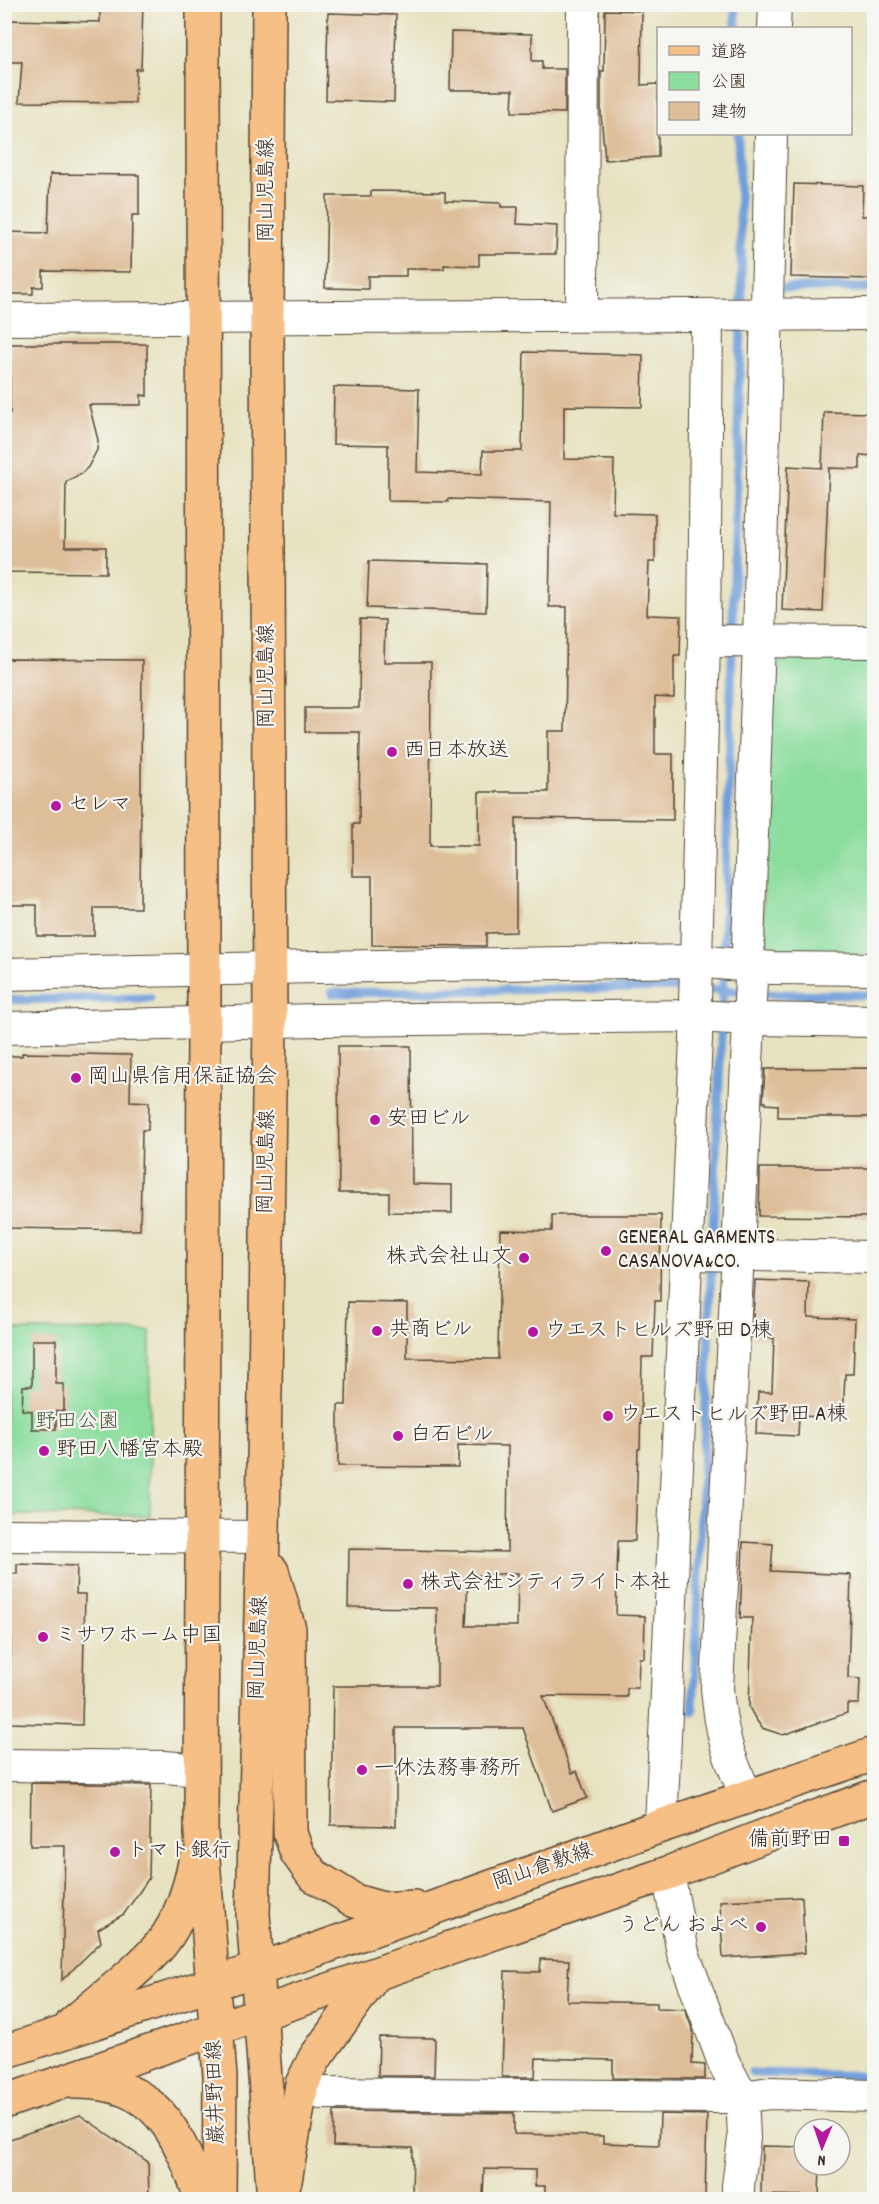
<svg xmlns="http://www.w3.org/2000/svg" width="879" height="2204" font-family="Dekko,'Klee One',sans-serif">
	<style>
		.green { fill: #8bdd9d; stroke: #63845e; stroke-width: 1.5 }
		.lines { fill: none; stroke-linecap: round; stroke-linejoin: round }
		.stream { stroke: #719fda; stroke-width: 9 }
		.building { fill: #debd99; fill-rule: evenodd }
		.minor-casing { stroke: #554636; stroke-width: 34 }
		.major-casing { stroke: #554636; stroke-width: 36 }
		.minor { stroke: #fff; stroke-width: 32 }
		.major { stroke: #f5bf86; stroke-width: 33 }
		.poi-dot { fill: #b5179e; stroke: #f6f6f2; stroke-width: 2 }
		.labels { text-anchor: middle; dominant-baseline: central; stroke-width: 4.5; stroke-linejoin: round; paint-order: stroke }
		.street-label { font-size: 21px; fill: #3b2a1e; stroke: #f6f6f2 }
		.poi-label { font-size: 21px; fill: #3b2a1e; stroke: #f6f6f2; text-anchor: start }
		.park-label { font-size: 21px; fill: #4f573e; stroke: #f6f6f2 }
	</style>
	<rect width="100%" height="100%" fill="#f6f6f2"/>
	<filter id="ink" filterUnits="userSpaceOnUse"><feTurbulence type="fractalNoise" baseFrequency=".0167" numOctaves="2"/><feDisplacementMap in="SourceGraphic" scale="12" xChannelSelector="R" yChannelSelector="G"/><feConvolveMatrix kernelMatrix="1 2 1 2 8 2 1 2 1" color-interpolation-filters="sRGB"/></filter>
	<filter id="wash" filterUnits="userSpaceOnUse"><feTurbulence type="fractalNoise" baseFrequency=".008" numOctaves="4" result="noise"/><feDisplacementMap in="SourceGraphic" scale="24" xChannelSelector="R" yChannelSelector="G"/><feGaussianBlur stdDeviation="1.35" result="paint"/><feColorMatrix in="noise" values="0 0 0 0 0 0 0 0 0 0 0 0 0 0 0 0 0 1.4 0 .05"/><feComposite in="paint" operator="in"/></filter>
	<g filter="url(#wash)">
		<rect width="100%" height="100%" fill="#e7e2c0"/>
		<g class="green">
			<polygon points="781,658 874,658 874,955 772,954 762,944 771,668"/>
			<polygon points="5,1330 150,1331 150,1516 5,1515"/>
		</g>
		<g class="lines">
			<g class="stream">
				<polyline points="735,4 736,28"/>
				<polyline points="786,288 874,288"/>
				<polyline points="332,993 677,987 772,994 874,995"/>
				<polyline points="4,1000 150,998"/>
				<polyline points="693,1711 723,989 742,288 738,134"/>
				<polyline points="752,2073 874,2076"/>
			</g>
		</g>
		<g id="blocks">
			<g class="building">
				<polygon points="100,4 143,4 141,69 136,69 135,103 19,102 22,62 9,62 10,20 100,22"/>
				<polygon points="605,10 642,11 641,85 658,84 658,157 605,160 601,114 601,71 604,71"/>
				<polygon points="328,13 396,15 394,102 326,100"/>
				<polygon points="451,32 532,34 532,61 542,61 542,69 565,69 565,113 512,112 513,90 450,90"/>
				<polygon points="50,174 139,175 139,215 132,215 131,272 43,271 43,287 33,287 33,294 4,294 6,232 48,233"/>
				<polygon points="794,184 863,186 862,216 874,216 874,279 791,277"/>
				<polygon points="371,191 445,192 445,201 501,203 501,207 518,207 517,224 557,226 556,254 479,254 479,266 444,265 444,269 406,269 406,276 368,276 368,289 325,288 327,196 371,196"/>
				<polygon points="10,344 147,344 147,396 141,395 141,405 89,405 98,440 97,450 88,467 82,473 66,482 65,547 106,547 106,573 4,572 4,413 10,413"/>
				<polygon points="524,352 643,355 642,407 564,406 564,459 614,460 613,513 655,514 655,562 649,562 647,615 681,616 680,656 674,656 674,698 655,697 655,754 673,754 673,820 516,818 516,932 486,933 486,946 372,945 372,876 353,876 353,824 359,824 360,732 305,732 305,708 359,708 360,619 385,620 384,662 431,662 430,846 479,846 479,792 548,792 548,731 565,731 567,607 549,607 551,502 448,499 448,502 388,501 388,445 333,444 334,387 419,389 417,472 482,474 483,451 522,451"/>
				<polygon points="824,412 874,413 874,456 860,455 860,469 829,468 823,612 782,610 788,466 822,468"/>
				<polygon points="369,561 487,564 486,612 367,608"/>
				<polygon points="4,659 142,660 140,908 94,908 94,936 37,936 37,905 4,905"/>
				<polygon points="338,1046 411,1046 412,1184 452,1185 452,1213 389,1212 389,1193 339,1193"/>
				<polygon points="22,1053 131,1055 130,1101 149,1102 148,1130 142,1130 140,1230 4,1228 4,1056 22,1056"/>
				<polygon points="874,1068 874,1117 778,1117 778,1105 766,1104 766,1102 763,1102 765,1069"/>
				<polygon points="760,1168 874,1168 874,1217 759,1216"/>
				<path d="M552,1215H661L660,1301H655L653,1357H642L640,1449H638L635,1541H618L616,1615L645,1616L644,1658H639L638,1688H627V1697L543,1696L572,1773L577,1771L587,1798L552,1811L523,1728H396V1826L331,1825L333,1686H437V1608L348,1607L349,1549L507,1552L508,1446L458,1445V1467L338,1466V1405H346L348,1302L407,1303V1358L498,1359L500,1230L552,1231ZM518,1573L517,1626H466L468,1576Z"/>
				<polygon points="755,1280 809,1282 808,1317 855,1319 853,1374 845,1374 843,1418 799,1416 798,1436 756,1434 758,1392 772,1392 774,1338 752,1337"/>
				<polygon points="32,1340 56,1340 56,1384 64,1384 64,1411 56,1411 56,1429 32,1429 32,1411 22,1410 23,1386 32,1386"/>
				<polygon points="743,1542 773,1544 771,1571 851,1575 848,1678 860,1679 859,1704 847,1704 847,1713 783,1735 762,1728 755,1718 749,1707 752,1618 740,1618"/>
				<polygon points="17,1564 77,1566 76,1594 85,1594 82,1725 9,1723 11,1633 4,1633 4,1574 17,1574"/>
				<polygon points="31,1783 151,1785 149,1878 124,1914 98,1929 101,1942 62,1980 65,1846 30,1846"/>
				<polygon points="802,1897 805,1953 723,1958 720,1901"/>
				<polygon points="541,1959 569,1960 567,2001 657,2003 657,2008 685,2009 693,2031 692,2064 705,2065 705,2079 613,2078 613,2060 536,2058 535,2077 502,2077 505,1971 540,1972"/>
				<polygon points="379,2037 435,2038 434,2076 378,2076"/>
				<polygon points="334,2111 514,2113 514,2134 603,2136 603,2143 659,2145 660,2114 707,2115 705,2199 545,2199 545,2186 535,2186 535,2170 484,2169 483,2199 412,2199 413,2148 333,2146"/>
				<polygon points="80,2115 148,2162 149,2199 4,2199 4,2141"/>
				<polygon points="762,2146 804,2147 804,2165 820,2165 819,2196 761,2195"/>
			</g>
		</g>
	</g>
	<g filter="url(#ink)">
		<use href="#blocks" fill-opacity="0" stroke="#554636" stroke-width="1.5"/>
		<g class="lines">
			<g class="minor-casing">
				<g id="minor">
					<polyline points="774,28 775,4"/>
					<polyline points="582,315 583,4"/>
					<polyline points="4,319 874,314"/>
					<polyline points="704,641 874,642"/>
					<polyline points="4,974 316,967 696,961 772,968 874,969"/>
					<polyline points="4,1028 317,1020 697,1016 749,1019 874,1021"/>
					<polyline points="685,1254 874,1257"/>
					<polyline points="4,1535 263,1537"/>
					<polyline points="4,1765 165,1767 200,1770"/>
					<path d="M747,1796C727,1755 721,1733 717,1688L751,980L748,945L759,642L771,134"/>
					<polyline points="661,1826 697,1016 695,1002 704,641 707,315"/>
					<polyline points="668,1873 683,1953 724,2063 742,2097 744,2138 738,2186 738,2200"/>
					<polyline points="321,2093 713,2097 742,2097 770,2093 874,2096"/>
				</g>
			</g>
			<g class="major-casing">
				<g id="major">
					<polyline points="203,4 204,1023 201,1833 220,2077 219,2200"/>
					<polyline points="269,4 267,318 270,1021 263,1537 253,1914 274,2200"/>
					<polyline points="272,1571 289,1629 290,1833 297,1853 313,1875 355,1901 383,1909 414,1907"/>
					<path d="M72,2024C99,2000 139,1971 162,1943C179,1922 190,1888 195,1862"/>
					<polyline points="4,2052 313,1951 661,1826 874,1754"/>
					<path d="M75,2082C157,2081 178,2132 202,2200"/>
					<polyline points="4,2102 668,1873 764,1836 874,1796"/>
					<polyline points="285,2181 302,2084 315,2058 374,1976"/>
				</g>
			</g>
			<use href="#minor" class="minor"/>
			<use href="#major" class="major"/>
		</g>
	</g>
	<g class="poi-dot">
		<circle cx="392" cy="752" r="6"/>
		<circle cx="56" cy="806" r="6"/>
		<circle cx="76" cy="1078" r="6"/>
		<circle cx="375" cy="1120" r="6"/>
		<circle cx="606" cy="1251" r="6"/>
		<circle cx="524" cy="1258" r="6"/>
		<circle cx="377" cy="1331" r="6"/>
		<circle cx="533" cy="1332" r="6"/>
		<circle cx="608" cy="1416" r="6"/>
		<circle cx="398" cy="1436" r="6"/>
		<circle cx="44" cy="1451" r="6"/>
		<circle cx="408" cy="1584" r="6"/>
		<circle cx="43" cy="1637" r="6"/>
		<circle cx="362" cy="1770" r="6"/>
		<rect x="838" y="1835" width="12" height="12" rx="3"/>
		<circle cx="115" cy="1852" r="6"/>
		<circle cx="761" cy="1927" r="6"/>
	</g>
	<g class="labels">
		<g class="street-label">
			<text transform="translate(268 190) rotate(-90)">岡山児島線</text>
			<text transform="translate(268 676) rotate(-90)">岡山児島線</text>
			<text transform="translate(268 1162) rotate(-89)">岡山児島線</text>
			<text transform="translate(260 1648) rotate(-88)">岡山児島線</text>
			<text transform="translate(543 1868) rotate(-19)">岡山倉敷線</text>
			<text transform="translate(217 2092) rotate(-92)">巌井野田線</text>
		</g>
		<g class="poi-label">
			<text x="404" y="752">西日本放送</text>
			<text x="68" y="806">セレマ</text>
			<text x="88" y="1078">岡山県信用保証協会</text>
			<text x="387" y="1120">安田ビル</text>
			<text x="618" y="1239">GENERAL GARMENTS<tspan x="618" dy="24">CASANOVA&amp;CO.</tspan></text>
			<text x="512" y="1258" text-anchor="end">株式会社山文</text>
			<text x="389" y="1331">共商ビル</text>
			<text x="545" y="1332">ウエストヒルズ野田 D棟</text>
			<text x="620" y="1416">ウエストヒルズ野田 A棟</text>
			<text x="410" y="1436">白石ビル</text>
			<text x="56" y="1451">野田八幡宮本殿</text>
			<text x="420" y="1584">株式会社シティライト本社</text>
			<text x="55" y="1637">ミサワホーム中国</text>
			<text x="374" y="1770">一休法務事務所</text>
			<text x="832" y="1841" text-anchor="end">備前野田</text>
			<text x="127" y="1852">トマト銀行</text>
			<text x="749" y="1927" text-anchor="end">うどん およべ</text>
		</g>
		<g class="park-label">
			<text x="77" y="1423">野田公園</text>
		</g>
	</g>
	<rect width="879" height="2204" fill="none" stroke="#f6f6f2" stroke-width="24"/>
	<rect x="657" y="27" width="195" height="108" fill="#f6f6f2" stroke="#aba49d" stroke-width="1.5"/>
	<rect x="669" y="46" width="30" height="9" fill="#f5bf86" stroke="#aba49d" stroke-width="1.5"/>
	<text x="711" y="57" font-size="18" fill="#3b2a1e">道路</text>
	<rect x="669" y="72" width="30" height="18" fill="#8bdd9d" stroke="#aba49d" stroke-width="1.5"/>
	<text x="711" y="87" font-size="18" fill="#3b2a1e">公園</text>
	<rect x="669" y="102" width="30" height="18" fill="#debd99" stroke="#aba49d" stroke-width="1.5"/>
	<text x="711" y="117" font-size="18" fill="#3b2a1e">建物</text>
	<g transform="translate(822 2147) rotate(182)"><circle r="28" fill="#f6f6f2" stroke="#aba49d" stroke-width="1.5"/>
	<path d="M0-4.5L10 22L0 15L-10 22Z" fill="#b5179e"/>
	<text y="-9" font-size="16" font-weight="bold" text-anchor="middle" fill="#3b2a1e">N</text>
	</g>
</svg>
